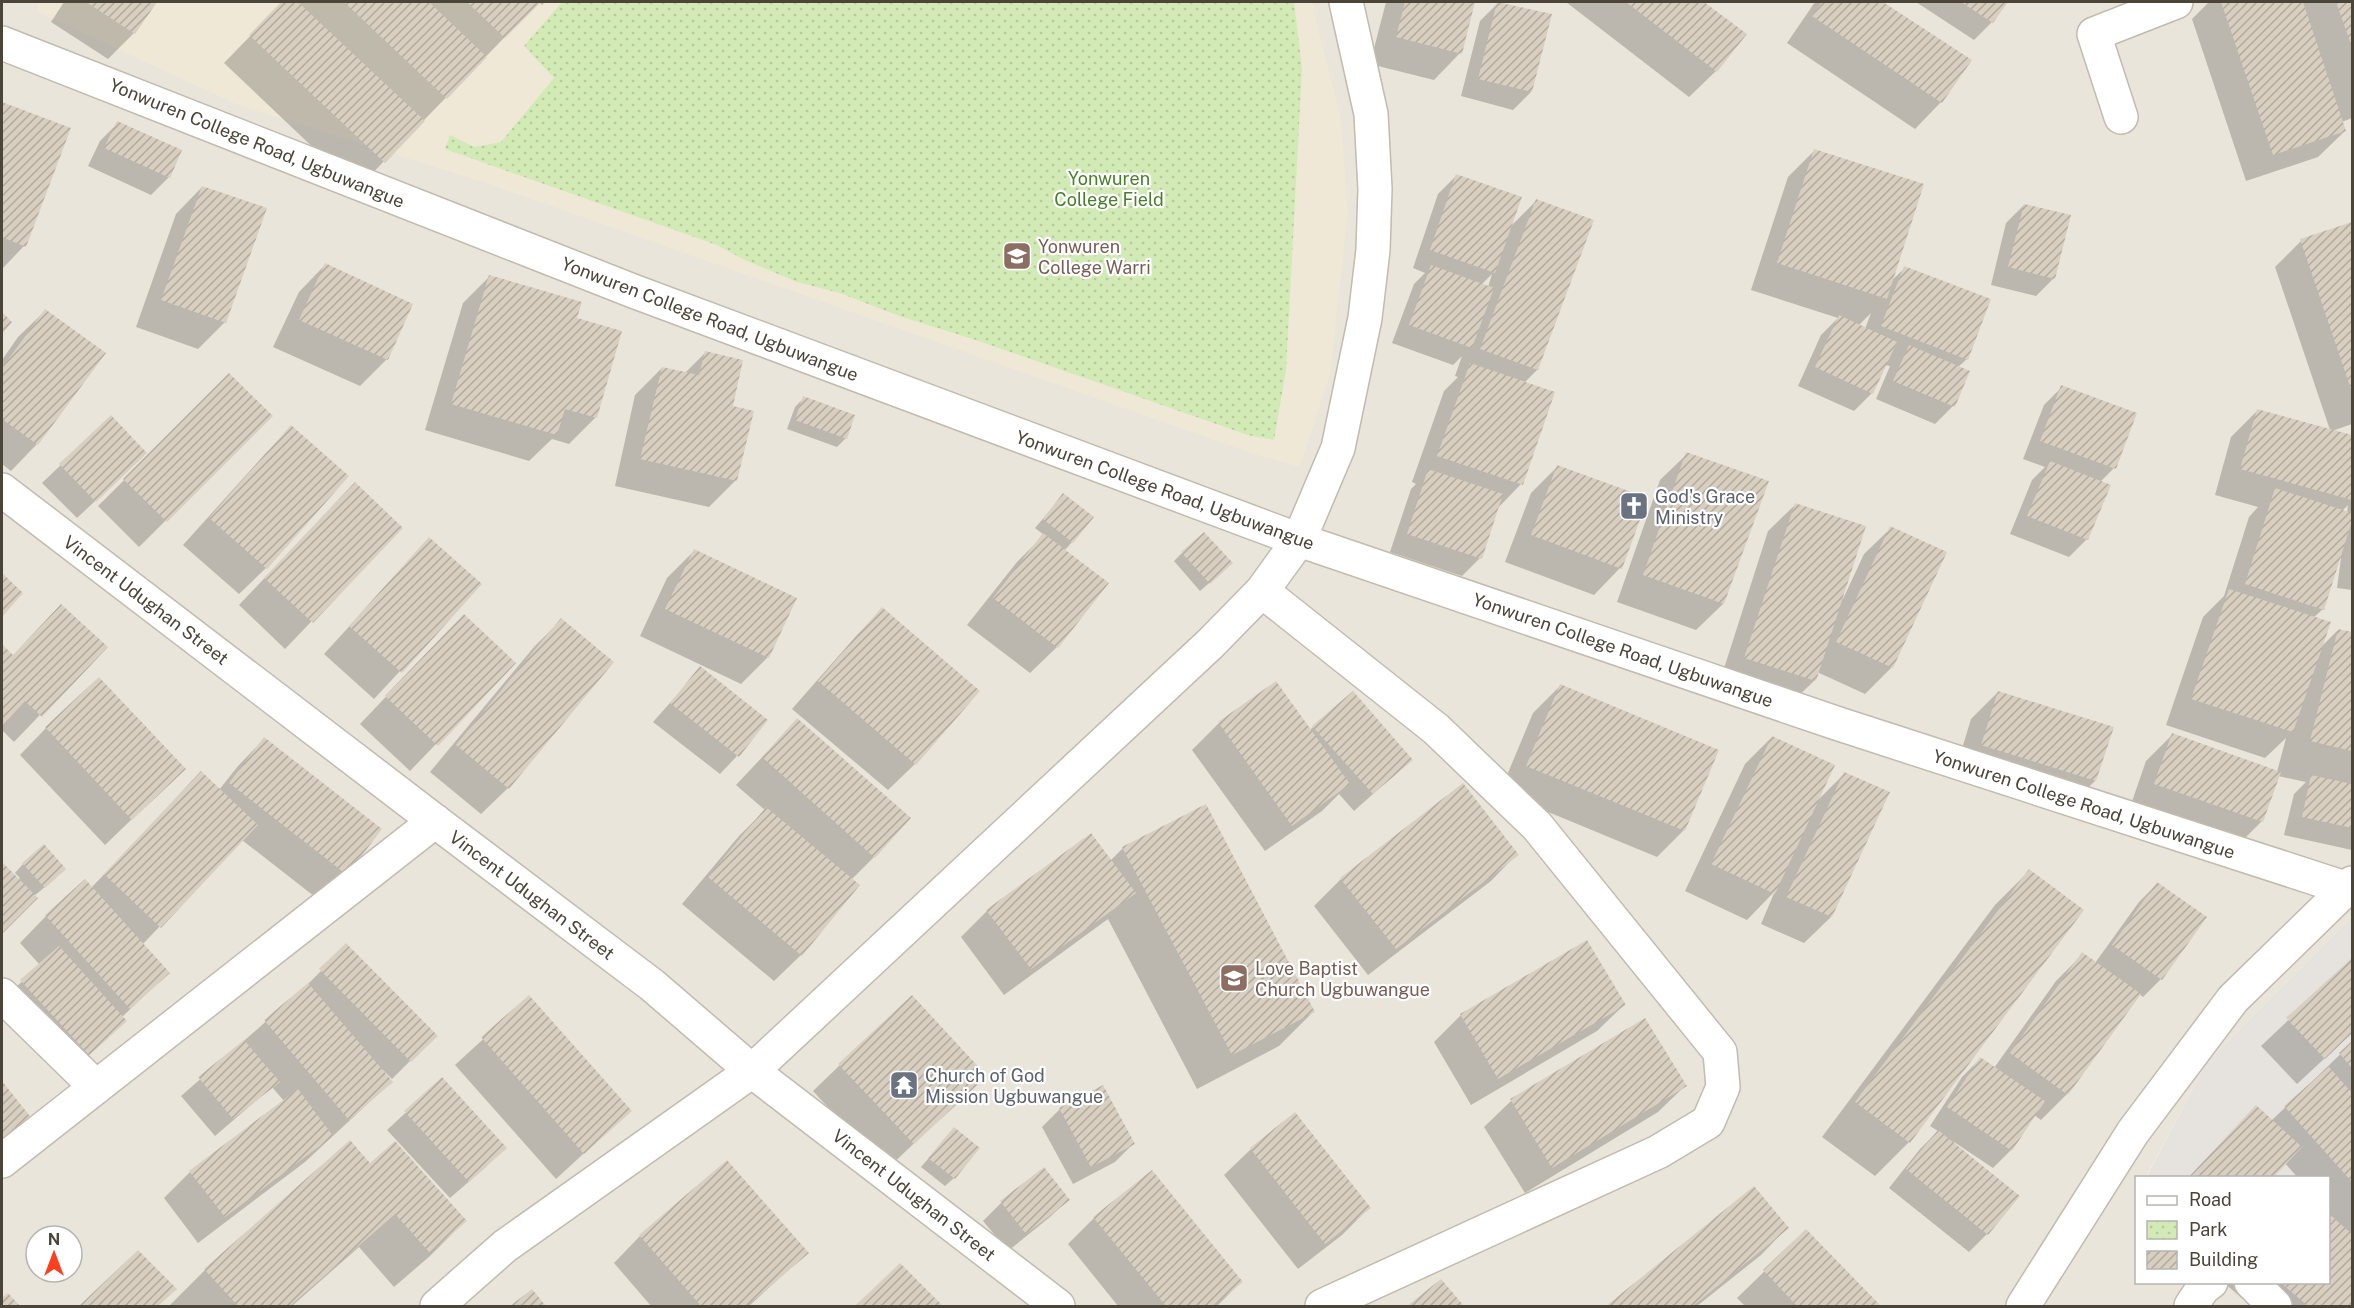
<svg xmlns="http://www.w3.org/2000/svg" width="2354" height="1308" font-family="'Public Sans',sans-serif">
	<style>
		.residential { fill: #eae5da; fill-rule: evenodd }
		.industrial { fill: #e6e2dd }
		.education { fill: #efe8d6 }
		.park { fill: url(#park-dots) }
		.shadow { fill: #0003; fill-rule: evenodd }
		.building { fill: url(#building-hatch) }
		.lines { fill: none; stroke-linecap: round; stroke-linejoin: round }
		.minor-casing { stroke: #c2bbae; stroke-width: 36 }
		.minor { stroke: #fff; stroke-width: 33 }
		.labels { text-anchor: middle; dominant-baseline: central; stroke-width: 4.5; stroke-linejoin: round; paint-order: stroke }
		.street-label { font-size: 18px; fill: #4b4439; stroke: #fff }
		.park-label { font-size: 18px; fill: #4a7f2a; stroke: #fff }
		.education-label { font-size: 18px; fill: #785e54; stroke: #fff; text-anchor: start }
		.worship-label { font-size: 18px; fill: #5b616d; stroke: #fff; text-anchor: start }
	</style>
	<defs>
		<pattern id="park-dots" width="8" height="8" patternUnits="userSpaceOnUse" patternTransform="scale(1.5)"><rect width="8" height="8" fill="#d2eab5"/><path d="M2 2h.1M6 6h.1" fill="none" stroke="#b6ca9c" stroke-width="1.8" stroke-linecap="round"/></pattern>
		<pattern id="building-hatch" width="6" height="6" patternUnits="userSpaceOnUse" patternTransform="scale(1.5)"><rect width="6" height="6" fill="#d8cfc1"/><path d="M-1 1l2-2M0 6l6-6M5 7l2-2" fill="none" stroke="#b1aa9e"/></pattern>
	</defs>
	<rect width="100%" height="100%" fill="#f6f3ec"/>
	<path class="residential" d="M2,2H2352V917L2207,1062L2146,1177L2136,1178V1282L2255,1283L2284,1306H2ZM36,1236H72V1272H36Z"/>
	<polygon class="industrial" points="2352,917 2352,1306 2284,1306 2255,1283 2328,1282 2328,1178 2146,1178 2207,1062"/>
	<polygon class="education" points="38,2 1313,2 1316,22 1340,114 1348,211 1330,373 1300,467 1254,454 489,184 236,104 38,12"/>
	<polygon class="park" points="562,2 1294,2 1302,69 1286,370 1274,440 1248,435 976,340 899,316 840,293 797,282 745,260 717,245 445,149 450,135 474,147 501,142 554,78 524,46"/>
	<g class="shadow">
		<polygon points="64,2 155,2 134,33 108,59 51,22"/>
		<polygon points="283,2 545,2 542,5 539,2 357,189 224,63"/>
		<polygon points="1386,2 1473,2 1460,53 1434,80 1370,64"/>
		<polygon points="1566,2 1702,2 1745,35 1716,71 1689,97"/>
		<polygon points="1815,2 1881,2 1969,61 1941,102 1915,129 1787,43"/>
		<polygon points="1916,2 2006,2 1992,22 1974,40"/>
		<polygon points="2209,2 2352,2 2352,118 2342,122 2345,131 2318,157 2246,181 2192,19"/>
		<polygon points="1498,3 1550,16 1531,92 1513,110 1461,96 1480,21"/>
		<polygon points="2,103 69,129 24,246 2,269"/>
		<polygon points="118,123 169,177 151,195 88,166 100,141"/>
		<path d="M1815,150L1891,281L1905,268L1967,359L1958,367L1968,372L1953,406L1935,424L1876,399L1890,366L1885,365L1872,393L1854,411L1798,386L1821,335L1838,318L1751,290L1788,177ZM1871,313L1865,329L1858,326Z"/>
		<path d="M1456,176L1509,228L1536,201L1592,221L1537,370L1524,383L1521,484L1497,509L1480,558L1462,576L1390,552L1411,489L1416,484L1412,482L1444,391L1458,377L1455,376L1462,356L1453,365L1392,343L1414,284L1425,273L1413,268L1438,194ZM1492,274L1488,287L1481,285Z"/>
		<polygon points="202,187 225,322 198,349 136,327 176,214"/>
		<polygon points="2024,205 2054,278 2036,296 1991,285 2006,223"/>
		<path d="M2352,223V424L2332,431L2352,436V590L2337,588L2341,558L2339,557L2323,609L2313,618L2320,648L2338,630L2352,634V850L2284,835L2294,794L2306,782L2278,776L2262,821L2235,848L2129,810L2146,761L2172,735L2277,772L2286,738L2265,758L2166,725L2203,617L2224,596L2249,517L2258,507L2215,495L2231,437L2258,410L2330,430L2275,267L2301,241ZM2348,505L2347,513L2342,511Z"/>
		<polygon points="325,265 387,359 360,386 273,347 299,292"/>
		<polygon points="489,277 596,417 569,444 552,439 529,461 425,430 463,303"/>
		<polygon points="45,311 37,444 11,471 2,464 2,360 18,337"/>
		<polygon points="705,353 731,407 736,480 709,507 615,486 635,395 662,368 684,374"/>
		<polygon points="229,376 271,416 139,547 98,506"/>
		<polygon points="2062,387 2114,468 2100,482 2087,539 2069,557 2010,534 2032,480 2045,467 2023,459 2044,405"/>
		<polygon points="804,398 846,438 837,447 787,429 795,407"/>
		<polygon points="111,417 128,470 77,518 42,483"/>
		<polygon points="291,428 266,568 239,594 183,545 265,454"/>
		<polygon points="1687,454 1723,604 1696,630 1617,602 1660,480"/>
		<polygon points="1558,466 1620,568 1594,595 1505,562 1531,493"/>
		<polygon points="1063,495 1072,542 1064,551 1057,647 1030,673 967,625 1017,562 1044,535 1035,528"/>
		<polygon points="1795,505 1843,599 1864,554 1891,528 1892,667 1865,694 1817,672 1815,680 1788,706 1719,684 1768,531"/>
		<polygon points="328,511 401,528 285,649 239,605"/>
		<polygon points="429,539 480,585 374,699 324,654"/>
		<polygon points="694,551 768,657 741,684 640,636 667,578"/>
		<polygon points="1182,553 1222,572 1200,591 1174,561"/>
		<polygon points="2,575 21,594 2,615"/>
		<polygon points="882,609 915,764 888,790 792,709 856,636"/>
		<polygon points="561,620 508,788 481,814 430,772 534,647"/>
		<polygon points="437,643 514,663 410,771 360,724"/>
		<polygon points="2,646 12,656 105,647 14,742 2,730"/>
		<polygon points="701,668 737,756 720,774 653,722"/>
		<polygon points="1276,683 1310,730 1313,727 1411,760 1354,811 1339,794 1322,811 1265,851 1192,750 1219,723"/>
		<polygon points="1560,686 1684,830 1657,857 1500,792 1533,713"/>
		<polygon points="1998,692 2095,781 2068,807 1955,772 1971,719"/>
		<polygon points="797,720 874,857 851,880 801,955 774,981 682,904 739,836 765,810 736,785"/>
		<polygon points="46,728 184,769 105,845 20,755"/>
		<polygon points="1772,737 1818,800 1844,774 1831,917 1804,943 1761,924 1775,891 1747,920 1685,891 1745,764"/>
		<polygon points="264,739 346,874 319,900 242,840 142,945 168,973 122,1017 107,1039 70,1072 3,999 40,965 20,943 46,916 91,888 175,800 219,790 238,766"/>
		<polygon points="1463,785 1517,854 1491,881 1368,975 1314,906 1341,879"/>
		<polygon points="1123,848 1313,1012 1279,1046 1197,1089 1108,919 1004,995 961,937 987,911 1110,861"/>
		<polygon points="2,864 18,880 20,878 15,873 23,864 56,878 34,896 36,898 2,932"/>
		<polygon points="2029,871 1909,1142 1875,1176 1822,1137 1995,905"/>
		<polygon points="2157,884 2161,979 2143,997 2139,994 2067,1094 2041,1120 2034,1115 2011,1150 1993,1168 1954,1142 1953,1144 2018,1196 1987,1234 1969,1252 1889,1188 1920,1149 1938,1131 1930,1126 1962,1077 1980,1059 1994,1068 2056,981 2083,954 2095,963 2139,902"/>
		<polygon points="1586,942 1624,1005 1597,1031 1471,1105 1434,1042 1461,1015"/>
		<polygon points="346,946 435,1036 392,1079 383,1070 382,1072 391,1082 305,1162 198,1243 164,1198 190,1172 284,1101 272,1087 215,1136 181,1096 303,989"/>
		<polygon points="2352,960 2352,1033 2297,1084 2261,1046"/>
		<polygon points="529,997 630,1111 556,1179 455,1065"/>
		<polygon points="2352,1043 2352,1306 2251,1306 2223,1282 2328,1282 2328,1178 2298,1178 2285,1163 2271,1178 2188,1178 2256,1107 2271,1121"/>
		<polygon points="840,1065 985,1076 886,1170 813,1091"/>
		<polygon points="442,1079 487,1166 450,1198 387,1130"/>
		<polygon points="2,1083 35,1125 2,1158"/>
		<polygon points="1685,1086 1658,1112 1525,1193 1484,1127 1511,1101"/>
		<polygon points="1060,1109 1133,1144 1115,1162 1073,1184 1042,1127"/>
		<polygon points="954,1129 954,1178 945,1186 921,1167"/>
		<polygon points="350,1143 370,1165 465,1221 430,1256 394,1287 359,1247 292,1306 172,1306 170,1305 205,1270"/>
		<polygon points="1251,1149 1369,1208 1342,1235 1298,1269 1224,1175"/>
		<polygon points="1044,1169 1068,1200 1050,1217 1008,1251 983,1221 1001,1203"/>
		<polygon points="1754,1188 1787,1228 1761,1255 1697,1306 1609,1306"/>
		<polygon points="1094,1218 1241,1282 1217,1306 1118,1306 1068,1244"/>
		<polygon points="1806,1231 1879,1306 1745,1306 1737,1298"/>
		<polygon points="640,1236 807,1253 749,1306 651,1306 614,1263"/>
		<polygon points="138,1252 174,1289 157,1306 82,1306"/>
		<polygon points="900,1265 941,1306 857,1306"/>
		<polygon points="1441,1281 1462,1306 1409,1306"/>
	</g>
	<g class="building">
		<polygon points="86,2 157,2 135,34"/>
		<polygon points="281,2 298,2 425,121 385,163 249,35"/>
		<polygon points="344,2 429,2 487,57 447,99"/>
		<polygon points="467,2 541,2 505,38"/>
		<polygon points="1405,2 1475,2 1462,54 1396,37"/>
		<polygon points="1497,2 1552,14 1532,92 1478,79"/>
		<polygon points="1626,2 1704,2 1747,34 1717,72"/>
		<polygon points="1822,2 1883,2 1972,60 1942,103 1812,16"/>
		<polygon points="1961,2 2008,2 1993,23"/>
		<polygon points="2221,2 2303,2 2346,131 2273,155"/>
		<polygon points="2336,2 2352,2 2352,47"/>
		<polygon points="2,102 71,128 26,247 2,237"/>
		<polygon points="117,121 182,150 170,178 104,148"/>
		<polygon points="1814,149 1924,184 1887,299 1777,263"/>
		<polygon points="1456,174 1522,197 1495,273 1430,250"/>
		<polygon points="202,186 267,208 226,323 161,300"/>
		<polygon points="1536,199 1594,220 1538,370 1480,349"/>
		<polygon points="2024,204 2071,215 2055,279 2008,267"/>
		<polygon points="2352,222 2352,392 2300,239"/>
		<polygon points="325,263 413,304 388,360 299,320"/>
		<polygon points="1431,265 1494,288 1472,348 1409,325"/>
		<polygon points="1904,266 1991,299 1968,360 1881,326"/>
		<polygon points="489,275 582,302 577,318 622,331 597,418 565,409 557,435 451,404"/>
		<polygon points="45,309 106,353 38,445 2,419 2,368"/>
		<polygon points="2,312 12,322 2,334"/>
		<polygon points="1839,315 1897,342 1873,394 1815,367"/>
		<polygon points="1909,345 1970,371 1955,407 1893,381"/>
		<polygon points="705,351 743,360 733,406 754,411 737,481 640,459 662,367 699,375"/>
		<polygon points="1470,363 1555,392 1523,485 1437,456"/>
		<polygon points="229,373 273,416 167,522 123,479"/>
		<polygon points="2061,385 2137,413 2116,469 2040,441"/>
		<polygon points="803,396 855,415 847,439 795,420"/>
		<polygon points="2257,409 2352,435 2352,500 2240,469"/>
		<polygon points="111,415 147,453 96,502 59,464"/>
		<polygon points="291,425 349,476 267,569 209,518"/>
		<polygon points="1686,452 1769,481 1724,604 1643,575"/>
		<polygon points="2050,461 2111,485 2088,540 2027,516"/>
		<polygon points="1557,465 1648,498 1622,569 1531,535"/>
		<polygon points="1428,469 1503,494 1482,559 1407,534"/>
		<polygon points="355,482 403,528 313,623 264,578"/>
		<polygon points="2275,488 2352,513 2352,521 2324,610 2245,584"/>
		<polygon points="1063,493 1094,517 1073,543 1043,519"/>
		<polygon points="1795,503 1866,526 1816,681 1744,658"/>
		<polygon points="1890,526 1947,552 1893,668 1836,642"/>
		<polygon points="1204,532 1233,563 1210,584 1181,552"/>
		<polygon points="1043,533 1109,583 1058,648 993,598"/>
		<polygon points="429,537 482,584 402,673 349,626"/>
		<polygon points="694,549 797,598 769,658 665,609"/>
		<polygon points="2,573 23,593 2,617"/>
		<polygon points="2229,589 2331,622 2293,732 2191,699"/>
		<polygon points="61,604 108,647 42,717 25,701 2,726 2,644 13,655"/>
		<polygon points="882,607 980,691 916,765 818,681"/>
		<polygon points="464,614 516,663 438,746 385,696"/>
		<polygon points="561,618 614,662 509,789 456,745"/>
		<polygon points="2338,629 2352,632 2352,751 2310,741"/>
		<polygon points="700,666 768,720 739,757 670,703"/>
		<polygon points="99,677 186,769 132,820 45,727"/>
		<polygon points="1276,681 1350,784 1292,826 1218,722"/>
		<polygon points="1560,684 1719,750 1685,831 1526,766"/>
		<polygon points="1353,691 1413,760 1373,794 1312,726"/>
		<polygon points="1998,691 2114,727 2096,781 1981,745"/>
		<polygon points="797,718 911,818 875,858 762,757"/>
		<polygon points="2172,733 2281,772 2263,822 2154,784"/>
		<polygon points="1772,736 1835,765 1775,894 1711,864"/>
		<polygon points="264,737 382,829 347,875 229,783"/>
		<polygon points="201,771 258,825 161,928 104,874"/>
		<polygon points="1844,772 1890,792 1832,917 1786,897"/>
		<polygon points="2311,775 2352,784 2352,828 2302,817"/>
		<polygon points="1463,783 1519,855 1396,949 1340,878"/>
		<polygon points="1206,804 1315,1012 1232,1055 1122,847"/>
		<polygon points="766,807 860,885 802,956 708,877"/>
		<polygon points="1091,833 1136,893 1031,969 986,910"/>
		<polygon points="44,844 66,869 45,888 22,863"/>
		<polygon points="2,862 38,898 2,934"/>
		<polygon points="2029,869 2084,910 1910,1143 1855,1102"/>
		<polygon points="85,879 170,973 130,1009 45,915"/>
		<polygon points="2157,882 2207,917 2162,980 2112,945"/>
		<polygon points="1587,940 1626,1005 1498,1079 1460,1014"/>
		<polygon points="346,943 438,1036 411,1062 319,969"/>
		<polygon points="59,946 127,1021 89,1055 20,980"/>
		<polygon points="2082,952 2141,994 2068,1095 2010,1053"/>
		<polygon points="2352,958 2352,1033 2325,1059 2286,1018"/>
		<polygon points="308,983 393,1082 349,1120 264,1020"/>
		<polygon points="529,995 632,1111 584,1154 481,1037"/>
		<polygon points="912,995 987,1076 914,1144 838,1064"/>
		<polygon points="1645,1018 1687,1086 1552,1168 1510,1099"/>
		<polygon points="244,1040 280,1082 233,1119 198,1077"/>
		<polygon points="2352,1041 2352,1068 2339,1053"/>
		<polygon points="1980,1057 2045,1101 2012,1151 1947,1107"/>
		<polygon points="2329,1067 2352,1093 2352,1182 2284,1106"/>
		<polygon points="442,1077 507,1148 469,1182 404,1111"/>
		<polygon points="2,1081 37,1125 2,1153"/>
		<polygon points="1103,1085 1135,1144 1091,1167 1059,1108"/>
		<polygon points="298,1089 333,1136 225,1217 189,1171"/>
		<polygon points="2256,1105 2302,1147 2273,1178 2188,1178"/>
		<polygon points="1295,1112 1371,1208 1325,1244 1250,1148"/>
		<polygon points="954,1127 980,1148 955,1179 928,1158"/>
		<polygon points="1938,1130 2020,1196 1988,1235 1906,1169"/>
		<polygon points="350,1140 370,1163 395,1141 467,1221 430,1253 395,1214 290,1306 238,1306 204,1269"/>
		<polygon points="727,1160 809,1253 747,1306 701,1306 639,1235"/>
		<polygon points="1044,1167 1070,1200 1026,1234 1000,1201"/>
		<polygon points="1152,1170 1243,1282 1213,1306 1166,1306 1093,1217"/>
		<polygon points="1754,1186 1789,1228 1693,1306 1606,1306"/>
		<polygon points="2328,1213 2352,1234 2352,1306 2308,1306 2280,1282 2328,1282"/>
		<polygon points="1806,1229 1881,1306 1797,1306 1763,1270"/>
		<polygon points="138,1250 177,1289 158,1306 79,1306"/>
		<polygon points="900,1263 943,1306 855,1306"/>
		<polygon points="1441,1279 1464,1306 1407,1306"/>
		<polygon points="532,1289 546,1306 510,1306"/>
		<polygon points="8,1293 20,1306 2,1306 2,1298"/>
	</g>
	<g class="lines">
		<g class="minor-casing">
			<g id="minor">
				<polyline points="2,43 633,291 1299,540 1836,723 2345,888"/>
				<polyline points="2121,117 2094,34 2176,2"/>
				<polyline points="2,490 435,821 652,985 752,1071 1058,1306"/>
				<polyline points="1262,591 1436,729 1537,826 1720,1052 1723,1087 1708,1122 1658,1152 1322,1306"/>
				<polyline points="2,995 96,1087"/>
				<polyline points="2,1161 435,821"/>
				<polyline points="2251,1282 2275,1306"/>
				<polyline points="437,1306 505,1246 752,1071 1210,644 1262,591 1299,540 1338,448 1365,318 1373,250 1375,189 1371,114 1346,2"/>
				<polyline points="2023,1306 2133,1132 2233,999 2352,883"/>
				<polyline points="2191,1306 2203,1288 2211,1282"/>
			</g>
		</g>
		<use href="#minor" class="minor"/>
	</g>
	<defs>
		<g id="university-square" transform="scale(1.5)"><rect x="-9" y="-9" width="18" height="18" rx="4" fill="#8d6e63" stroke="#fff"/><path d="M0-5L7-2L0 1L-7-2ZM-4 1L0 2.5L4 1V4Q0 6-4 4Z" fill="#fff"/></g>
		<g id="church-square" transform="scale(1.5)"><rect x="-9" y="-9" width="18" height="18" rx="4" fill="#6b7280" stroke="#fff"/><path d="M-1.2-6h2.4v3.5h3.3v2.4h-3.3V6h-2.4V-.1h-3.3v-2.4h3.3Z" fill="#fff"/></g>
		<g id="school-square" transform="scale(1.5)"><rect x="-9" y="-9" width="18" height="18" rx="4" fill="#8d6e63" stroke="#fff"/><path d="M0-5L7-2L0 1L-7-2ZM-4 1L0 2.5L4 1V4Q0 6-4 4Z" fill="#fff"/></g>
		<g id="temple-square" transform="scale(1.5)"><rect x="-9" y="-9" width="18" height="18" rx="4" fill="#6b7280" stroke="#fff"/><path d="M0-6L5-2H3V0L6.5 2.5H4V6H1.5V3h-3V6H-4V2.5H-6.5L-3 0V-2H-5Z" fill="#fff"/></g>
	</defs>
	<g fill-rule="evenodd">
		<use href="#university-square" x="1017" y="256"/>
		<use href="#church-square" x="1634" y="506"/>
		<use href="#school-square" x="1234" y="978"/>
		<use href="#temple-square" x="904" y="1085"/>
	</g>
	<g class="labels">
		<g class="street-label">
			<text transform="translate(257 143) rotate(22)">Yonwuren College Road, Ugbuwangue</text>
			<text transform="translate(710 319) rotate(21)">Yonwuren College Road, Ugbuwangue</text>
			<text transform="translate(1165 490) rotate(20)">Yonwuren College Road, Ugbuwangue</text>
			<text transform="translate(146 600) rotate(37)">Vincent Udughan Street</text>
			<text transform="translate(1623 650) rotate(19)">Yonwuren College Road, Ugbuwangue</text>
			<text transform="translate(2084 804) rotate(18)">Yonwuren College Road, Ugbuwangue</text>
			<text transform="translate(532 895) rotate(37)">Vincent Udughan Street</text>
			<text transform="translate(914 1195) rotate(38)">Vincent Udughan Street</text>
		</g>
		<g class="park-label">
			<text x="1109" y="178">Yonwuren<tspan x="1109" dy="21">College Field</tspan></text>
		</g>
		<g class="education-label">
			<text x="1038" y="246">Yonwuren<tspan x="1038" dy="21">College Warri</tspan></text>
			<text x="1255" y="968">Love Baptist<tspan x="1255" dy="21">Church Ugbuwangue</tspan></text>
		</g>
		<g class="worship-label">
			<text x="1655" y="496">God's Grace<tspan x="1655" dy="21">Ministry</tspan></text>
			<text x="925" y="1075">Church of God<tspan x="925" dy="21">Mission Ugbuwangue</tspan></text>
		</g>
	</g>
	<rect width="2354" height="1308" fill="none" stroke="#4b4439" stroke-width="6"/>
	<rect x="2135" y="1176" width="195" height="108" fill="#ffffff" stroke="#b7b4b0" stroke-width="1.5"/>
	<rect x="2147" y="1196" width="30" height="9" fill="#ffffff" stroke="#b7b4b0" stroke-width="1.5"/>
	<text x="2189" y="1206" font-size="18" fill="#4b4439">Road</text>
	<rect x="2147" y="1221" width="30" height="18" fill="url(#park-dots)" stroke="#b7b4b0" stroke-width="1.5"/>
	<text x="2189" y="1236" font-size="18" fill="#4b4439">Park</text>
	<rect x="2147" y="1251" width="30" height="18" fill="url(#building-hatch)" stroke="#b7b4b0" stroke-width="1.5"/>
	<text x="2189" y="1266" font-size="18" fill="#4b4439">Building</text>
	<g transform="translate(54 1254)"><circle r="28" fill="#ffffff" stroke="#b7b4b0" stroke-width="1.5"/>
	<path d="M0-4.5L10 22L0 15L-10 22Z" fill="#fc3f1d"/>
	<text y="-9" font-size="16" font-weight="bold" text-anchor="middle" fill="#4b4439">N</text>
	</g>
</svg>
